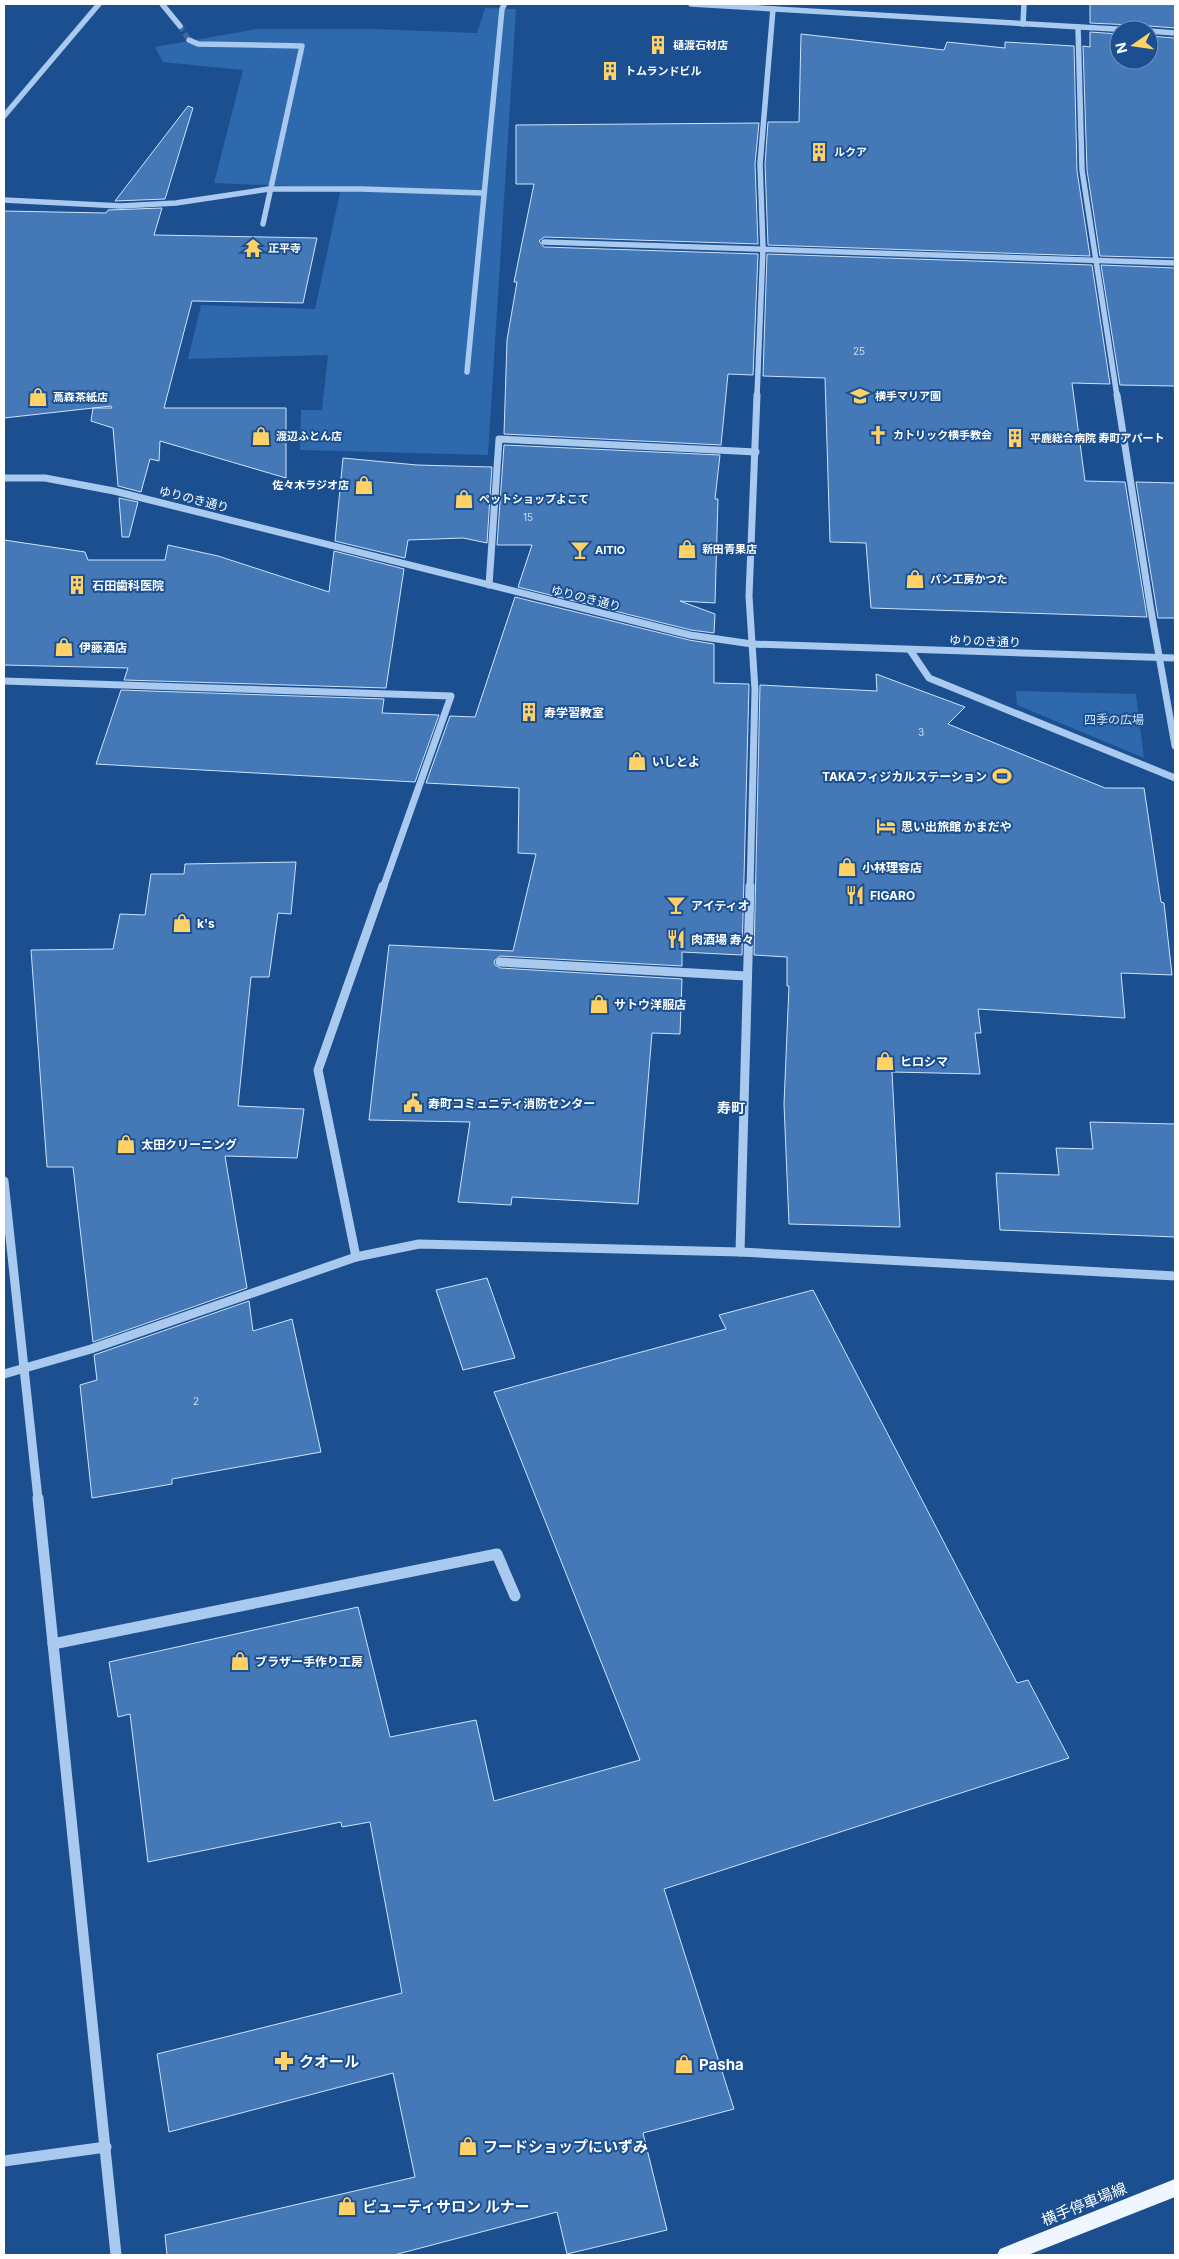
<svg xmlns="http://www.w3.org/2000/svg" width="1179" height="2259" font-family="Inter,'Noto Sans JP',sans-serif">
	<style>
		.green { fill: #2e69ad }
		.building { fill: #4478b7; stroke: #cfe3fa }
		.lines { fill: none; stroke-linecap: round; stroke-linejoin: round }
		.minor-tunnel { stroke: #3d69a0; stroke-width: 5.5; stroke-dasharray: 5.5 3; stroke-linecap: butt }
		.minor-far3 { stroke: #a9c9ee; stroke-width: 5.5 }
		.minor-far2 { stroke: #a9c9ee; stroke-width: 7 }
		.minor-far1 { stroke: #a9c9ee; stroke-width: 9 }
		.minor { stroke: #a9c9ee; stroke-width: 11 }
		.major { fill: #f0f6ff; fill-rule: evenodd }
		.labels { text-anchor: middle; dominant-baseline: central; stroke-width: 4; stroke-linejoin: round; paint-order: stroke }
		.number-label { font-size: 10px; fill: #d0dded }
		.far-poi-label { font-size: 11px; font-weight: bold; fill: #fff; stroke: #1b4f8f; text-anchor: start }
		.street-label { font-size: 12px; fill: #fff; stroke: #1b4f8f }
		.poi-label { font-size: 12px; font-weight: bold; fill: #fff; stroke: #1b4f8f; text-anchor: start }
		.park-label { font-size: 12px; fill: #cfe3fa; stroke: #1b4f8f }
		.neighbourhood-label { font-size: 14px; font-weight: bold; fill: #fff; stroke: #1b4f8f }
		.near-poi-label { font-size: 15px; font-weight: bold; fill: #fff; stroke: #1b4f8f; text-anchor: start }
		.near-street-label { font-size: 15px; fill: #fff; stroke: #1b4f8f }
	</style>
	<rect width="100%" height="100%" fill="#1b4f8f"/>
	<g class="green">
		<polygon points="485,8 516,9 488,455 300,450 301,410 322,410 328,355 188,359 201,305 315,309 341,188 214,183 243,70 163,62 155,47 257,29 372,29 477,33"/>
		<polygon points="1016,691 1136,694 1144,758 1017,705"/>
	</g>
	<g class="building">
		<polygon points="1090,4 1175,4 1175,28 1149,26 1144,30 1137,30 1132,25 1090,23"/>
		<polygon points="1090,32 1119,34 1119,60 1149,60 1149,36 1175,38 1175,258 1100,256 1087,170 1083,46 1090,47"/>
		<polygon points="801,34 944,50 947,42 1005,48 1005,42 1074,46 1077,171 1090,256 768,245 765,164 768,122 799,122"/>
		<polygon points="188,106 193,108 165,199 115,201"/>
		<polygon points="759,123 755,164 758,244 544,237 539,241 544,247 758,254 753,375 728,374 721,445 504,434 507,340 517,282 514,282 534,184 516,184 516,125"/>
		<polygon points="162,208 154,235 317,238 303,303 192,301 164,408 286,408 286,478 160,441 159,461 150,459 141,492 118,486 113,428 91,421 93,408 112,408 111,406 4,418 4,211 106,213 108,210"/>
		<polygon points="767,254 1092,265 1110,384 1072,383 1085,481 1125,482 1147,617 871,608 866,543 830,542 825,378 763,376"/>
		<polygon points="1101,265 1175,268 1175,386 1120,385"/>
		<polygon points="504,445 720,455 715,499 718,499 715,603 680,601 715,614 714,633 691,630 518,587 532,545 497,545"/>
		<polygon points="343,458 417,465 492,467 487,543 463,538 408,540 405,558 335,541"/>
		<polygon points="1136,482 1175,483 1175,618 1158,618"/>
		<polygon points="119,498 138,502 129,537 122,537"/>
		<polygon points="4,540 85,552 88,560 165,560 168,545 218,556 329,592 334,551 404,569 386,688 124,680 128,668 4,665"/>
		<polygon points="515,597 689,640 714,644 714,683 749,684 742,955 682,952 682,966 500,956 494,961 495,965 500,968 682,979 680,1034 652,1033 638,1204 512,1197 511,1205 458,1202 470,1122 369,1120 389,945 513,951 536,854 518,853 519,788 426,783 450,716 475,717"/>
		<polygon points="876,674 965,707 948,724 1105,788 1144,788 1161,902 1164,903 1172,975 1121,973 1125,1018 978,1009 981,1033 975,1033 980,1074 892,1072 900,1227 789,1224 784,1104 789,986 787,986 787,957 754,955 760,685 877,691"/>
		<polygon points="121,690 384,699 382,713 439,715 415,782 96,764"/>
		<polygon points="296,862 291,914 278,913 269,977 251,977 238,1106 304,1109 297,1158 225,1156 247,1288 93,1342 73,1167 47,1167 31,950 113,949 120,914 145,915 151,874 184,874 185,864"/>
		<polygon points="1090,1122 1175,1124 1175,1237 1000,1230 996,1173 1059,1175 1056,1148 1093,1149"/>
		<polygon points="487,1278 515,1358 463,1370 436,1290"/>
		<polygon points="813,1290 1017,1683 1028,1680 1069,1758 664,1889 734,2109 643,2133 667,2230 567,2254 557,2212 394,2255 167,2255 165,2235 415,2177 393,2073 169,2132 157,2054 402,1993 370,1822 342,1827 341,1822 148,1862 130,1714 118,1717 109,1662 358,1607 390,1737 476,1720 494,1801 640,1760 494,1392 726,1329 719,1315"/>
		<polygon points="249,1301 253,1331 292,1319 321,1452 172,1479 172,1484 92,1498 80,1385 97,1380 94,1355"/>
	</g>
	<g class="lines">
		<polyline class="minor-tunnel" points="180,26 189,40"/>
		<g class="minor-far3">
			<polyline points="162,4 180,26"/>
			<polyline points="691,4 1132,30"/>
			<polyline points="1023,24 1024,4"/>
			<polyline points="1078,27 1082,170 1117,396"/>
			<polyline points="1149,31 1175,33"/>
			<polyline points="189,40 198,44 302,46 263,224"/>
			<polyline points="4,116 99,4"/>
			<polyline points="4,200 121,206 176,203 269,189 361,189 483,193"/>
			<polyline points="544,242 1175,263"/>
			<polyline points="467,372 502,9 504,5"/>
			<polyline points="757,396 763,248 760,164 773,9"/>
		</g>
		<g class="minor-far2">
			<polyline points="1117,395 1150,605 1175,746"/>
			<polyline points="4,478 45,478 114,491 690,635 752,644 1175,658"/>
			<polyline points="489,585 499,439 756,452"/>
			<polyline points="910,650 929,678 1175,778"/>
			<polyline points="4,681 451,696 383,888"/>
			<polyline points="750,888 755,690 749,596 757,395"/>
		</g>
		<g class="minor-far1">
			<polyline points="500,962 746,976"/>
			<polyline points="4,1181 38,1499"/>
			<polyline points="740,1252 750,886"/>
			<polyline points="356,1257 318,1070 383,886"/>
			<polyline points="4,1374 91,1349 356,1257 419,1244 740,1252 1175,1276"/>
		</g>
		<g class="minor">
			<polyline points="38,1498 116,2255"/>
			<polyline points="53,1644 497,1554 515,1596"/>
			<polyline points="4,2161 106,2147"/>
		</g>
		<polygon class="major" points="1175,2179 1175,2197 1028,2255 997,2255 1000,2249"/>
	</g>
	<defs>
		<g id="building-bare" transform="scale(1.5)"><path d="M-4-6H4V6H1V3H-1V6H-4ZM-2.5-4.3h1.7v1.8h-1.7ZM.8-4.3h1.7v1.8H.8ZM-2.5-1h1.7V.8h-1.7ZM.8-1h1.7V.8H.8Z" fill="#ffd166" stroke="#1b4f8f" stroke-width="2.5" paint-order="stroke"/></g>
		<g id="temple-bare" transform="scale(1.5)"><path d="M0-6L5-2H3V0L6.5 2.5H4V6H1.5V3h-3V6H-4V2.5H-6.5L-3 0V-2H-5Z" fill="#ffd166" stroke="#1b4f8f" stroke-width="2.5" paint-order="stroke"/></g>
		<g id="school-bare" transform="scale(1.5)"><path d="M0-5L7-2L0 1L-7-2ZM-4 1L0 2.5L4 1V4Q0 6-4 4Z" fill="#ffd166" stroke="#1b4f8f" stroke-width="2.5" paint-order="stroke"/></g>
		<g id="shop-bare" transform="scale(1.5)"><path d="M-5-2.5h2.3a2.7 3.5 0 0 1 5.4 0H5L5.5 6h-11ZM-1.5-2.5h3a1.5 2.3 0 0 0-3 0Z" fill="#ffd166" stroke="#1b4f8f" stroke-width="2.5" paint-order="stroke"/></g>
		<g id="church-bare" transform="scale(1.5)"><path d="M-1.2-6h2.4v3.5h3.3v2.4h-3.3V6h-2.4V-.1h-3.3v-2.4h3.3Z" fill="#ffd166" stroke="#1b4f8f" stroke-width="2.5" paint-order="stroke"/></g>
		<g id="bar-bare" transform="scale(1.5)"><path d="M-6-5H6L.8 .8V4.5H3.5V6h-7V4.5H-.8V.8Z" fill="#ffd166" stroke="#1b4f8f" stroke-width="2.5" paint-order="stroke"/></g>
		<g id="stadium-bare" transform="scale(1.5)"><path d="M0-5a6.5 5 0 1 0 0 10a6.5 5 0 1 0 0-10ZM-3.5-1.8h7v3.6h-7Z" fill="#ffd166" stroke="#1b4f8f" stroke-width="2.5" paint-order="stroke"/></g>
		<g id="hotel-bare" transform="scale(1.5)"><path d="M-6-4.5h1.5V1H6V5H4.5V3h-9V5H-6ZM-4 0a1.8 1.8 0 1 1 3.6 0ZM.5 0V-2.5h3Q6-2.5 6 0Z" fill="#ffd166" stroke="#1b4f8f" stroke-width="2.5" paint-order="stroke"/></g>
		<g id="restaurant-bare" transform="scale(1.5)"><path d="M-5-6h1v4h1v-4h1v4h1v-4h1v5L-1.5 .5V6h-2V.5L-5-1ZM5-6V6H3V1.5H1.5Q1.5-4 5-6Z" fill="#ffd166" stroke="#1b4f8f" stroke-width="2.5" paint-order="stroke"/></g>
		<g id="civic-bare" transform="scale(1.5)"><path d="M-.6-6.5H3V-4.5H.6V-3L4-1V1h2V6H-6V1h2V-1L-.6-3ZM-1.2 2.5V6h2.4V2.5Z" fill="#ffd166" stroke="#1b4f8f" stroke-width="2.5" paint-order="stroke"/></g>
		<g id="pharmacy-bare" transform="scale(1.5)"><path d="M-2-6h4v4h4v4h-4v4h-4v-4h-4v-4h4Z" fill="#ffd166" stroke="#1b4f8f" stroke-width="2.5" paint-order="stroke"/></g>
	</defs>
	<g fill-rule="evenodd">
		<use href="#building-bare" x="658" y="45"/>
		<use href="#building-bare" x="610" y="71"/>
		<use href="#building-bare" x="819" y="152"/>
		<use href="#temple-bare" x="253" y="248"/>
		<use href="#school-bare" x="860" y="396"/>
		<use href="#shop-bare" x="38" y="397"/>
		<use href="#church-bare" x="878" y="435"/>
		<use href="#shop-bare" x="261" y="436"/>
		<use href="#building-bare" x="1015" y="438"/>
		<use href="#shop-bare" x="364" y="485"/>
		<use href="#shop-bare" x="464" y="499"/>
		<use href="#shop-bare" x="687" y="549"/>
		<use href="#bar-bare" x="580" y="550"/>
		<use href="#shop-bare" x="915" y="579"/>
		<use href="#building-bare" x="77" y="585"/>
		<use href="#shop-bare" x="64" y="647"/>
		<use href="#building-bare" x="529" y="712"/>
		<use href="#shop-bare" x="637" y="761"/>
		<use href="#stadium-bare" x="1002" y="776"/>
		<use href="#hotel-bare" x="886" y="826"/>
		<use href="#shop-bare" x="847" y="867"/>
		<use href="#restaurant-bare" x="855" y="895"/>
		<use href="#bar-bare" x="676" y="905"/>
		<use href="#shop-bare" x="182" y="923"/>
		<use href="#restaurant-bare" x="676" y="939"/>
		<use href="#shop-bare" x="599" y="1004"/>
		<use href="#shop-bare" x="885" y="1061"/>
		<use href="#civic-bare" x="413" y="1103"/>
		<use href="#shop-bare" x="126" y="1144"/>
		<use href="#shop-bare" x="240" y="1661"/>
		<use href="#pharmacy-bare" x="284" y="2061"/>
		<use href="#shop-bare" x="684" y="2064"/>
		<use href="#shop-bare" x="468" y="2146"/>
		<use href="#shop-bare" x="347" y="2206"/>
	</g>
	<g class="labels">
		<g class="number-label">
			<text x="859" y="351">25</text>
			<text x="528" y="517">15</text>
			<text x="921" y="732">3</text>
			<text x="196" y="1401">2</text>
		</g>
		<g class="far-poi-label">
			<text x="673" y="45">樋渡石材店</text>
			<text x="625" y="71">トムランドビル</text>
			<text x="834" y="152">ルクア</text>
			<text x="268" y="248">正平寺</text>
			<text x="875" y="396">横手マリア園</text>
			<text x="53" y="397">蔦森茶紙店</text>
			<text x="893" y="435">カトリック横手教会</text>
			<text x="276" y="436">渡辺ふとん店</text>
			<text x="1030" y="438">平鹿総合病院 寿町アパート</text>
			<text x="349" y="485" text-anchor="end">佐々木ラジオ店</text>
			<text x="479" y="499">ペットショップよこて</text>
			<text x="702" y="549">新田青果店</text>
			<text x="595" y="550">AITIO</text>
			<text x="930" y="579">パン工房かつた</text>
		</g>
		<g class="street-label">
			<text transform="translate(194 499) rotate(14)">ゆりのき通り</text>
			<text transform="translate(586 598) rotate(14)">ゆりのき通り</text>
			<text transform="translate(985 641) rotate(2)">ゆりのき通り</text>
		</g>
		<g class="poi-label">
			<text x="92" y="585">石田歯科医院</text>
			<text x="79" y="647">伊藤酒店</text>
			<text x="544" y="712">寿学習教室</text>
			<text x="652" y="761">いしとよ</text>
			<text x="987" y="776" text-anchor="end">TAKAフィジカルステーション</text>
			<text x="901" y="826">思い出旅館 かまだや</text>
			<text x="862" y="867">小林理容店</text>
			<text x="870" y="895">FIGARO</text>
			<text x="691" y="905">アイティオ</text>
			<text x="197" y="923">k's</text>
			<text x="691" y="939">肉酒場 寿々</text>
			<text x="614" y="1004">サトウ洋服店</text>
			<text x="900" y="1061">ヒロシマ</text>
			<text x="428" y="1103">寿町コミュニティ消防センター</text>
			<text x="141" y="1144">太田クリーニング</text>
			<text x="255" y="1661">ブラザー手作り工房</text>
		</g>
		<g class="park-label">
			<text x="1114" y="719">四季の広場</text>
		</g>
		<g class="neighbourhood-label">
			<text x="731" y="1107">寿町</text>
		</g>
		<g class="near-poi-label">
			<text x="299" y="2061">クオール</text>
			<text x="699" y="2064">Pasha</text>
			<text x="483" y="2146">フードショップにいずみ</text>
			<text x="362" y="2206">ビューティサロン ルナー</text>
		</g>
		<g class="near-street-label">
			<text transform="translate(1084 2204) rotate(-22)">横手停車場線</text>
		</g>
	</g>
	<rect width="1179" height="2259" fill="none" stroke="#ffffff" stroke-width="10"/>
	<g transform="translate(1134 45) rotate(257)"><circle r="24" fill="#1b4f8f" stroke="#7695bc"/>
	<path d="M0-4L9 19L0 12L-9 19Z" fill="#ffd166"/>
	<text y="-8" font-size="14" font-weight="bold" text-anchor="middle" fill="#ffffff">N</text>
	</g>
</svg>
